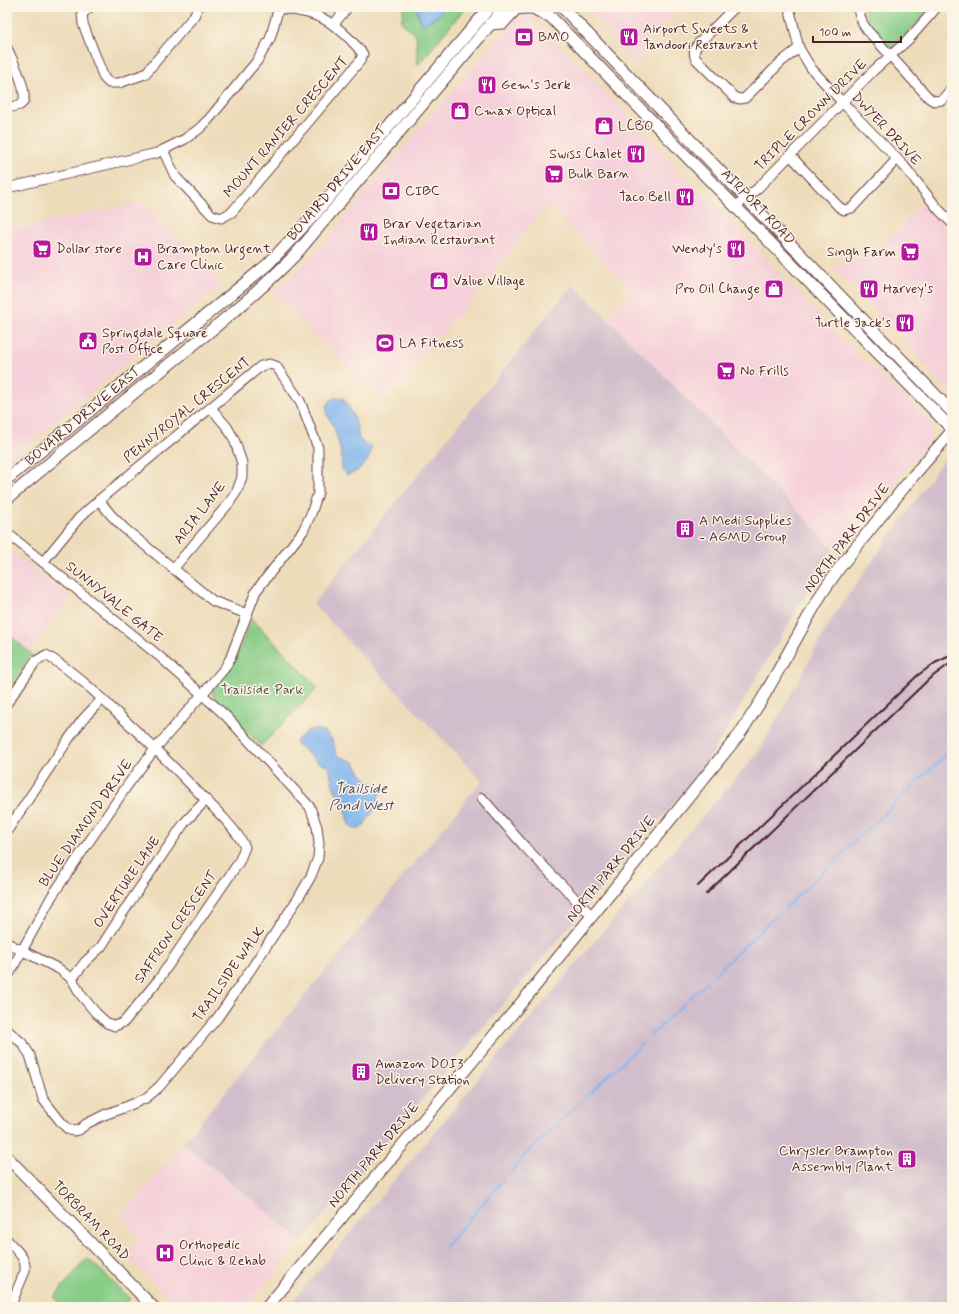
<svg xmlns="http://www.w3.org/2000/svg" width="959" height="1314" font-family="Mynerve,sans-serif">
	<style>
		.built { fill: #f5cfd9 }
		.industrial { fill: #d1bdcb }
		.green { fill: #87cc87; stroke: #687659 }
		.water { fill: #82b6ef; stroke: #666a8d }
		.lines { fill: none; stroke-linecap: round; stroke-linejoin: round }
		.stream { stroke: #82b6ef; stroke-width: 2 }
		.minor-casing { stroke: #623b40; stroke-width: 11 }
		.major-casing { stroke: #623b40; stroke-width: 13 }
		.minor { stroke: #fff; stroke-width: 9 }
		.major { stroke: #fff; stroke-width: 11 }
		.rail { stroke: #4a1f2b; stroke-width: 2 }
		.labels { text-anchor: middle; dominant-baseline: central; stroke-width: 3; stroke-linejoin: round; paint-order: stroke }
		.poi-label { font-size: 14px; fill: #4a1f2b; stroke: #fcf5e5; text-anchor: start }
		.street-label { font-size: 14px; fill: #4a1f2b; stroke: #fcf5e5 }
		.park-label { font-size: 14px; fill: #5c5347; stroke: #fcf5e5 }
		.water-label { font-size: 15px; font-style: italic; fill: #5b4c66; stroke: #fcf5e5 }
	</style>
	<rect width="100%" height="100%" fill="#fcf5e5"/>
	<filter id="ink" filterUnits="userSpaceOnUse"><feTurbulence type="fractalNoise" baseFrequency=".025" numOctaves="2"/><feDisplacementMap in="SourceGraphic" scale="8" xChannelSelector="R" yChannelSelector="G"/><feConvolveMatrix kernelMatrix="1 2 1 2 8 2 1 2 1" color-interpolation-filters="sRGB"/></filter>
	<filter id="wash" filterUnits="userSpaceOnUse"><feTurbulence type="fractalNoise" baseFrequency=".012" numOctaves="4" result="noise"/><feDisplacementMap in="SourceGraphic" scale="16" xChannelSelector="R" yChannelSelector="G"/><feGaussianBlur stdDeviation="0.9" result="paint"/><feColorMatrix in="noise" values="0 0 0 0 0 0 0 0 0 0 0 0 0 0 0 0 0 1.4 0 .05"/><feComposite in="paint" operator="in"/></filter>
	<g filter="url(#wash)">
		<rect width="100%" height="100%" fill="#eddcba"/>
		<g class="built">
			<polygon points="583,7 672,7 676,12 647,42 637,66 629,55 606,31 602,24 592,14"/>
			<polygon points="520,12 523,12 523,15 530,16 557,42 689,180 736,226 743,235 836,333 931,424 932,438 881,498 833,547 607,317 633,291 547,204 469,303 383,399 381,400 272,292 287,280 318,250 393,159 477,64"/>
			<polygon points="143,202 222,284 19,451 7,463 7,231 31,225"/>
			<polygon points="924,203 946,231 952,235 952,392 937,377 935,378 914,351 887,322 844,278 831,267 871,256"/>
			<polygon points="7,549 70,598 29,652 7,634"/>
			<polygon points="183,1143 302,1241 246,1307 179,1307 125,1256 140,1238 121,1217"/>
		</g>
		<g class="industrial">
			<polygon points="573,284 833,547 780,639 702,770 302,1241 183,1143 482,781 313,604"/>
			<polygon points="945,458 952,459 952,1307 288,1307 601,934 760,750 833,617"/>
		</g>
		<g class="green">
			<polygon points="404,7 466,7 418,65 416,35 401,22"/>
			<polygon points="863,7 931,7 913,27 892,47 887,47 870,25"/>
			<polygon points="252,619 318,688 261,746 213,696 213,690 236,658"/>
			<polygon points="7,634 32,654 7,692"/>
			<polygon points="87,1258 108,1277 130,1299 121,1307 64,1307 54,1297"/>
		</g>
		<g class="water">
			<polygon points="416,7 445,7 437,17 421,25"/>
			<path d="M333,398H343C352,411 357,423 359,439L365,444L371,446C372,460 360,472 347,475L342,469L341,452L334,427L327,414V405Z"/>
			<path d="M315,729C328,731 335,740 335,753L340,757L354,762L363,776L375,785L380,792C378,803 374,811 367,820C365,824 362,830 356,829C344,827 348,810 344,803C342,800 340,798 338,795C332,787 331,776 329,766C310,762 309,750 296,745V741L307,731Z"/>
		</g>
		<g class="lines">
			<g class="stream">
				<polyline points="785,908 952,749"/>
				<polyline points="715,974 778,914"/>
				<polyline points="690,998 708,981"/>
				<polyline points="677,1011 685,1003"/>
				<polyline points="650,1036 672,1015"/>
				<polyline points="510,1173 526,1154 643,1043"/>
				<polyline points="445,1247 503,1180"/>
			</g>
		</g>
	</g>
	<g filter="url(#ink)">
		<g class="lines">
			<g class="minor-casing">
				<g id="minor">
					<polyline points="90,7 82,14 83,24 104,78 109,83 119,83 145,74 194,16 198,7"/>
					<path d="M735,7L698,44C694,49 693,54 696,59L735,98L741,99L745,98L781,62L799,48"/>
					<polyline points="789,7 799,48 811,68 842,102 904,166 939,210 952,223"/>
					<polyline points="857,7 863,24 867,30 929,98 934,101 942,100 952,88"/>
					<polyline points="333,25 348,7"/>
					<path d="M7,48C13,62 26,85 24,101L20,105L7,108"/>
					<path d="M163,150L175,176L212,215L221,218L232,212L360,61L363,54C351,39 333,21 314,15C303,11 291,10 279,8"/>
					<polyline points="790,155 839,207 844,210 852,208 897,159"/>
					<polyline points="7,188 157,153 185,139 199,129 209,119 257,61 270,39 279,7"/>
					<polyline points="736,206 757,189 873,71 908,40 937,7"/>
					<polyline points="99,500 111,515 125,529 213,601 247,614"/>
					<polyline points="7,533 159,656 226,716 310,807 317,827 319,843 318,858 311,876 299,897 247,975 218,1017 159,1087 146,1098 128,1106 104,1115 86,1124 79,1130 73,1131 68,1129 61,1122 43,1099 30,1055 22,1043 7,1030"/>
					<polyline points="173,569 229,503 237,491 242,477 242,463 234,439 227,427 211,408"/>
					<path d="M7,703L36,661L46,655C72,670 95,692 117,713C142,736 167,760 191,785C207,801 236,828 245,847L239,862L159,979L124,1022L115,1026L107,1023L96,1013L81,995L72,979L59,969L7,943"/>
					<polyline points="482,798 525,847 591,915"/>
					<polyline points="7,831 68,740 83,719 102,699"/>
					<polyline points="7,978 52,896 129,783 155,749 224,669 230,659 256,591 303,531 311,514 318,493 318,448 300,401 276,366 269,364 261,366 99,500 79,518 43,562"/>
					<polyline points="72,979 85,962 101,947 130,902 185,822 206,800"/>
					<path d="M7,1240C16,1250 27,1258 25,1271L10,1307"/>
				</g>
			</g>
			<g class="major-casing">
				<g id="major">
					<polyline points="541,7 952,429"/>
					<polyline points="562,7 952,412"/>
					<polyline points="490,24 503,23 516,9 524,8 533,8 546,15"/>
					<polyline points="7,479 268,264 314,215 490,7"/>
					<path d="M7,499C58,456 109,413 161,371C207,333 255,297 296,254L505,7"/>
					<polyline points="7,1157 153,1307"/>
					<polyline points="267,1307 527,996 739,735 761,701 822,593 840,567 914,475 952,431"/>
				</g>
			</g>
			<use href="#minor" class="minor"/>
			<use href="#major" class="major"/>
			<g class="rail">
				<polyline points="698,886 918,675 935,663 952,655"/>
				<polyline points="706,894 929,679 952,662"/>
			</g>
		</g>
	</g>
	<defs>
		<g id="bank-square" transform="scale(1)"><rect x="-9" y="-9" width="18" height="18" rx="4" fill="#b5179e" stroke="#fcf5e5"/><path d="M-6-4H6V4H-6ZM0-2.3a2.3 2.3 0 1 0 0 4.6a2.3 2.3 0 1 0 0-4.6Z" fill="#fff"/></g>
		<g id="restaurant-square" transform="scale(1)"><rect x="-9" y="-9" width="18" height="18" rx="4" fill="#b5179e" stroke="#fcf5e5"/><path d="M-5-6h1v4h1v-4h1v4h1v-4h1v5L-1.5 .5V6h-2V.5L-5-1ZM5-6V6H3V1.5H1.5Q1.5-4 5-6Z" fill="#fff"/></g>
		<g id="shop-square" transform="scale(1)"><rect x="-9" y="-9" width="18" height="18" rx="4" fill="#b5179e" stroke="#fcf5e5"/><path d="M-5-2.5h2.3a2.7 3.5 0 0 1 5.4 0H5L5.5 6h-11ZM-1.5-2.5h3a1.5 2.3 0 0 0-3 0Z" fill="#fff"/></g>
		<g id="supermarket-square" transform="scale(1)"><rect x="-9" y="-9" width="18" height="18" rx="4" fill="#b5179e" stroke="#fcf5e5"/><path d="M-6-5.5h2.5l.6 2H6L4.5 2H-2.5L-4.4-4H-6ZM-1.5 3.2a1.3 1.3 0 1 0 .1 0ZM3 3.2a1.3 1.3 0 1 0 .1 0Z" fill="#fff"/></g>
		<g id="hospital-square" transform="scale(1)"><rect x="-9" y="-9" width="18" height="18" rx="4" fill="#b5179e" stroke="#fcf5e5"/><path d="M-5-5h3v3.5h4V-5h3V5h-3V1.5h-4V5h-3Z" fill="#fff"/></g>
		<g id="civic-square" transform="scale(1)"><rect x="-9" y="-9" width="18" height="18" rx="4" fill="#b5179e" stroke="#fcf5e5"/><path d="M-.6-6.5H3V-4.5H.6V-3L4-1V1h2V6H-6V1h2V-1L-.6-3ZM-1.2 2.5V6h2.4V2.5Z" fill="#fff"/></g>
		<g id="stadium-square" transform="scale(1)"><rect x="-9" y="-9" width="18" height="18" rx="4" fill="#b5179e" stroke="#fcf5e5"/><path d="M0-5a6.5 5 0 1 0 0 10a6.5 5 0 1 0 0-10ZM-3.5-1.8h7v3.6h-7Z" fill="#fff"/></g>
		<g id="building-square" transform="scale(1)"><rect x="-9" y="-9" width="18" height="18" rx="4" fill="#b5179e" stroke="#fcf5e5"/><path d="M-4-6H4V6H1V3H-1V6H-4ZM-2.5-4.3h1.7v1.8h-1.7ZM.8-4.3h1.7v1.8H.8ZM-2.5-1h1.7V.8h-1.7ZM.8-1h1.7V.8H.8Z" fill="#fff"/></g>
	</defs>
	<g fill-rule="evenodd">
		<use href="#bank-square" x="524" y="37"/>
		<use href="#restaurant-square" x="629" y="37"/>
		<use href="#restaurant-square" x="487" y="85"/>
		<use href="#shop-square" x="460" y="111"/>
		<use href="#shop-square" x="604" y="126"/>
		<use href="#restaurant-square" x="636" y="154"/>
		<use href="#supermarket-square" x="554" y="174"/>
		<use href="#bank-square" x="391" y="191"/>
		<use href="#restaurant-square" x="685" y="197"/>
		<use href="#restaurant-square" x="369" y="232"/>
		<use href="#supermarket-square" x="42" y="249"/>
		<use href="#restaurant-square" x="736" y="249"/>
		<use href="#supermarket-square" x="910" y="252"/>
		<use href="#hospital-square" x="143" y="257"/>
		<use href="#shop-square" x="439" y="281"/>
		<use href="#shop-square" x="774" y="289"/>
		<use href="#restaurant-square" x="869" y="289"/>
		<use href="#restaurant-square" x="905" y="323"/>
		<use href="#civic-square" x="88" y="341"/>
		<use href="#stadium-square" x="385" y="343"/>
		<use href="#supermarket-square" x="726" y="371"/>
		<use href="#building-square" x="685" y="529"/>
		<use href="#building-square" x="361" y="1072"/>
		<use href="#building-square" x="907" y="1159"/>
		<use href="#hospital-square" x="165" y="1253"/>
	</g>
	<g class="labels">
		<g class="poi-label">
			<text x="643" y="29">Airport Sweets &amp;<tspan x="643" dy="16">Tandoori Restaurant</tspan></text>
			<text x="538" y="37">BMO</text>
			<text x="501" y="85">Gem's Jerk</text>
			<text x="474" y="111">Cmax Optical</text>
			<text x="618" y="126">LCBO</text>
			<text x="622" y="154" text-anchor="end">Swiss Chalet</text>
			<text x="568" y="174">Bulk Barn</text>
			<text x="405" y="191">CIBC</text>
			<text x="671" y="197" text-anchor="end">Taco Bell</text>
			<text x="383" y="224">Brar Vegetarian<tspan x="383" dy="16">Indian Restaurant</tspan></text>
			<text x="56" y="249">Dollar store</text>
			<text x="157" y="249">Brampton Urgent<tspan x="157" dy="16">Care Clinic</tspan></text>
			<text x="722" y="249" text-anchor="end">Wendy's</text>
			<text x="896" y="252" text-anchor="end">Singh Farm</text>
			<text x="453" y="281">Value Village</text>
			<text x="760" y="289" text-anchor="end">Pro Oil Change</text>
			<text x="883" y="289">Harvey's</text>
			<text x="891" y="323" text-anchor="end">Turtle Jack's</text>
			<text x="102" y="333">Springdale Square<tspan x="102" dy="16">Post Office</tspan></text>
			<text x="399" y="343">LA Fitness</text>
			<text x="740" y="371">No Frills</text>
			<text x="699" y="521">A Medi Supplies<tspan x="699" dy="16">- AGMD Group</tspan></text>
			<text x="375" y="1064">Amazon DOI3<tspan x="375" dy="16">Delivery Station</tspan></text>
			<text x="893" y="1151" text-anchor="end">Chrysler Brampton<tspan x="893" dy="16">Assembly Plant</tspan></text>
			<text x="179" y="1245">Orthopedic<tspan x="179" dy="16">Clinic &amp; Rehab</tspan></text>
		</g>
		<g class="street-label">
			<text transform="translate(811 115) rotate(-45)">TRIPLE CROWN DRIVE</text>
			<text transform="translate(286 127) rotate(-49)">MOUNT RANIER CRESCENT</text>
			<text transform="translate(886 129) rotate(47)">DWYER DRIVE</text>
			<text transform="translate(337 183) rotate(-50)">BOVAIRD DRIVE EAST</text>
			<text transform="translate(758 207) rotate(46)">AIRPORT ROAD</text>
			<text transform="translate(187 410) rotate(-39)">PENNYROYAL CRESCENT</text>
			<text transform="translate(83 416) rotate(-40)">BOVAIRD DRIVE EAST</text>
			<text transform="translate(200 513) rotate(-52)">ARIA LANE</text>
			<text transform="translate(847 538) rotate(-53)">NORTH PARK DRIVE</text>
			<text transform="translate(114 602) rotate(39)">SUNNYVALE GATE</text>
			<text transform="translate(86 823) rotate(-55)">BLUE DIAMOND DRIVE</text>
			<text transform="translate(611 869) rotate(-51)">NORTH PARK DRIVE</text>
			<text transform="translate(127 882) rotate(-56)">OVERTURE LANE</text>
			<text transform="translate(176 927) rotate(-55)">SAFFRON CRESCENT</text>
			<text transform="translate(229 974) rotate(-55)">TRAILSIDE WALK</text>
			<text transform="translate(374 1155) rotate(-50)">NORTH PARK DRIVE</text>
			<text transform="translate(91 1221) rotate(46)">TORBRAM ROAD</text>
		</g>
		<g class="park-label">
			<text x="262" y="690">Trailside Park</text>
		</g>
		<g class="water-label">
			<text x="361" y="789">Trailside<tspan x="361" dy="17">Pond West</tspan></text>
		</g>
	</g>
	<rect width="959" height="1314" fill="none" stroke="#fcf5e5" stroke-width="24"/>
	<path d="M813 36v6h88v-6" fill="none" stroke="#4a1f2b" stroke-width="2"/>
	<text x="819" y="36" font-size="12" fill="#4a1f2b" stroke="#fcf5e5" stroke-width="3" paint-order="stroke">100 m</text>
</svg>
